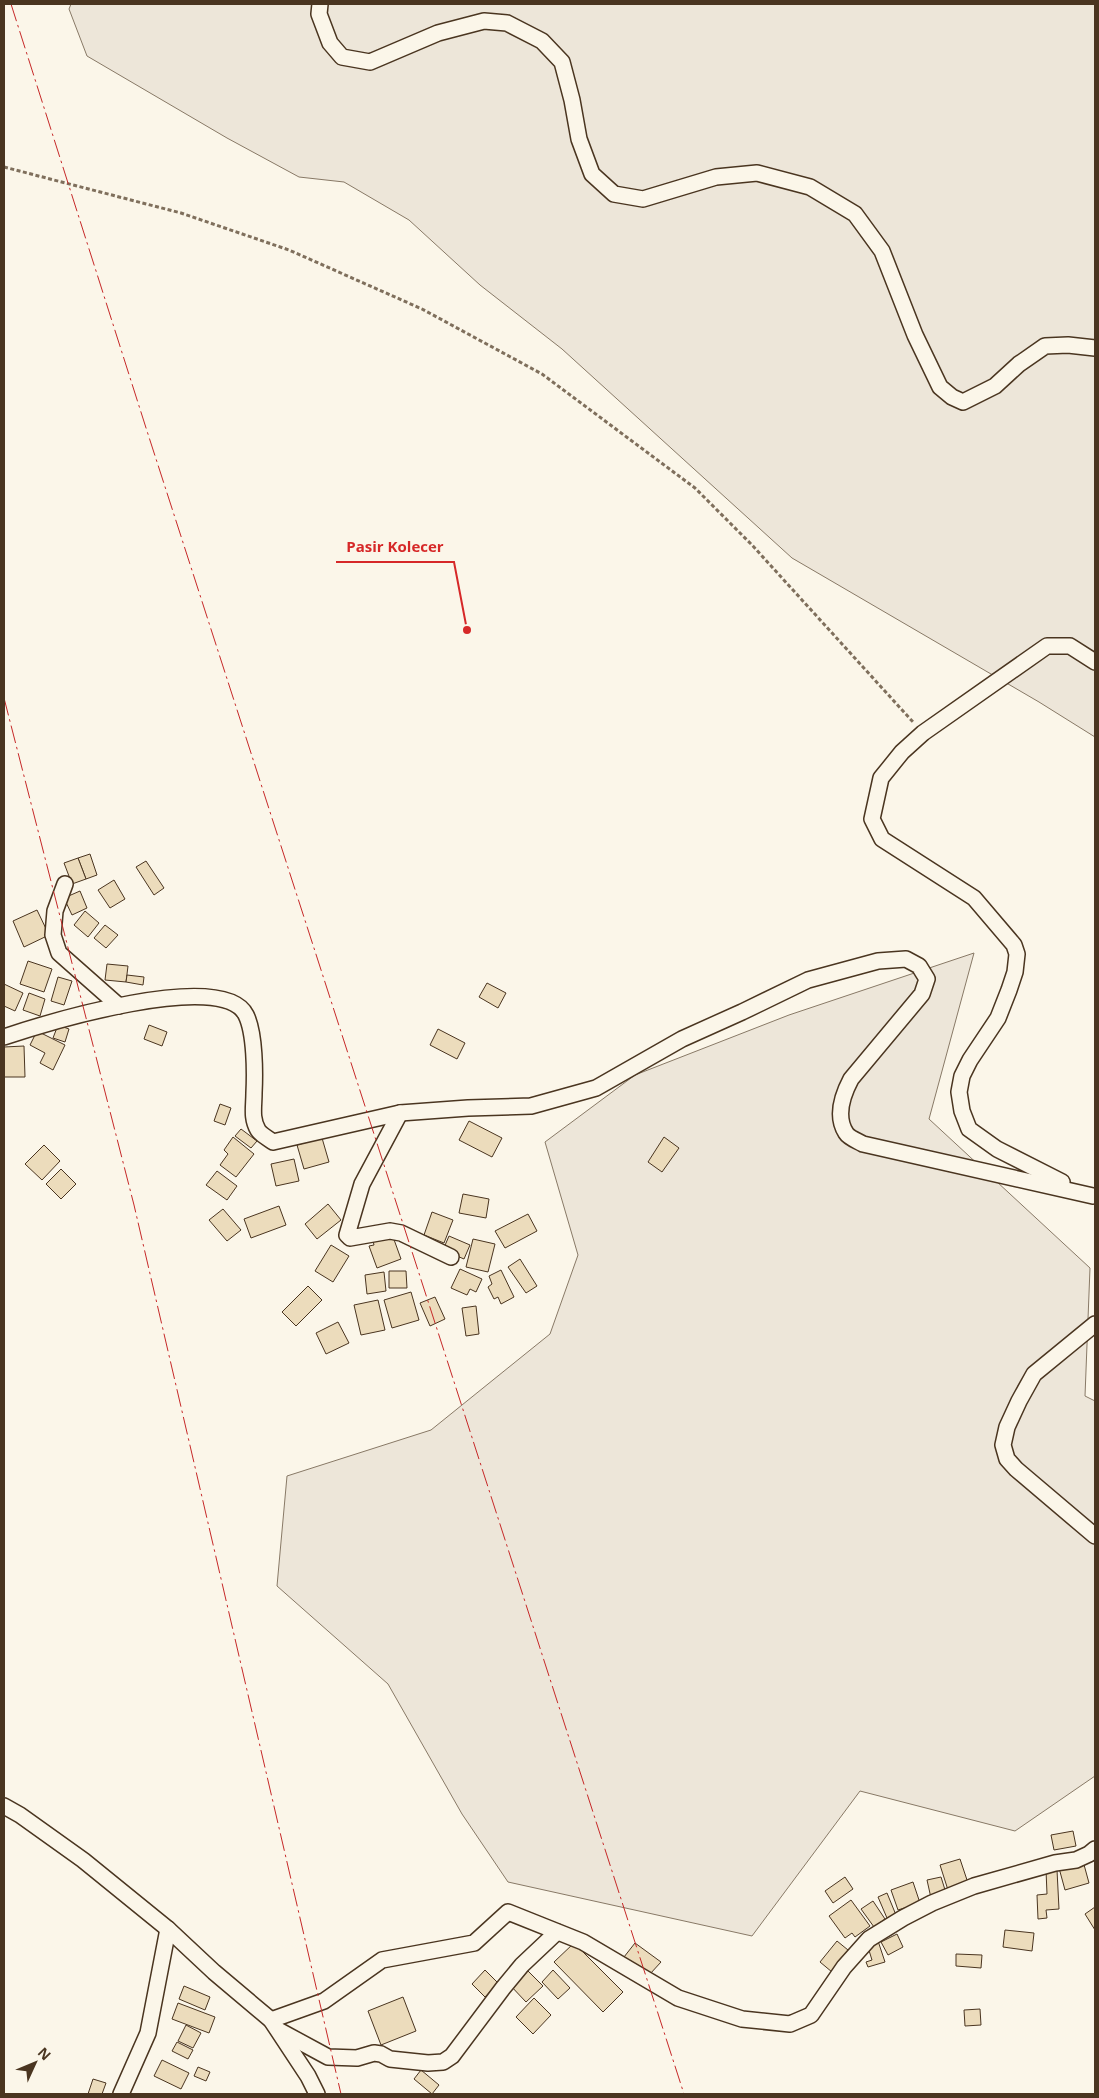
<svg xmlns="http://www.w3.org/2000/svg" width="1099" height="2098" font-family="'Open Sans',sans-serif">
	<style>
		.green { fill: #ede6d9; stroke: #887966 }
		.building { fill: #ecdcbc; stroke: #4a3520 }
		.lines { fill: none; stroke-linecap: round; stroke-linejoin: round }
		.street-casing { stroke: #4a3520; stroke-width: 18 }
		.path { stroke: #7f6f5c; stroke-width: 3; stroke-dasharray: 4 2.5; stroke-linecap: butt }
		.street { stroke: #fbf6e9; stroke-width: 15 }
		.power { stroke: #c62828; stroke-width: 1; stroke-dasharray: 18 4 2.5 4; stroke-linecap: butt }
		.leader { fill: none; stroke: #d62828; stroke-width: 2 }
		.callout-dot { fill: #d62828; stroke: #fbf6e9; stroke-width: 2 }
		.callout-label { font-size: 15px; text-anchor: middle; font-weight: bold; fill: #d62828; stroke: #fbf6e9; stroke-width: 4; stroke-linejoin: round; paint-order: stroke }
	</style>
	<rect width="100%" height="100%" fill="#fbf6e9"/>
	<g class="green">
		<polygon points="71,4 1095,4 1095,737 1039,702 792,558 562,349 480,285 409,220 344,182 299,177 227,138 87,56 69,9"/>
		<polygon points="974,953 929,1119 1090,1268 1085,1396 1095,1401 1095,1776 1015,1831 860,1791 752,1936 508,1882 462,1814 388,1684 277,1586 287,1476 431,1430 550,1334 578,1255 545,1142 635,1075 789,1015"/>
	</g>
	<g class="building">
		<polygon points="90,854 97,875 86,879 78,858"/>
		<polygon points="78,858 86,879 72,884 64,863"/>
		<polygon points="146,861 164,888 154,895 136,867"/>
		<polygon points="114,880 125,899 110,908 98,890"/>
		<polygon points="80,891 87,908 72,915 64,898"/>
		<polygon points="37,910 49,935 24,947 13,921"/>
		<polygon points="85,911 99,923 88,937 74,925"/>
		<polygon points="105,925 118,935 106,948 94,938"/>
		<polygon points="28,961 52,969 44,992 20,984"/>
		<polygon points="107,964 128,966 126,982 105,980"/>
		<polygon points="127,975 144,977 143,985 126,982"/>
		<polygon points="58,977 72,981 64,1005 51,1001"/>
		<polygon points="487,983 506,993 498,1008 479,997"/>
		<polygon points="4,984 23,993 15,1011 4,1006"/>
		<polygon points="29,993 45,999 40,1016 23,1010"/>
		<polygon points="58,1025 69,1029 65,1042 53,1038"/>
		<polygon points="149,1025 167,1032 162,1046 144,1039"/>
		<polygon points="438,1029 465,1043 457,1059 430,1045"/>
		<polygon points="37,1031 65,1045 53,1070 40,1063 45,1053 30,1045"/>
		<polygon points="24,1046 25,1077 4,1077 4,1047"/>
		<polygon points="220,1104 231,1108 225,1125 214,1121"/>
		<polygon points="469,1121 502,1138 492,1157 459,1140"/>
		<polygon points="241,1129 257,1141 251,1148 235,1136"/>
		<polygon points="233,1137 254,1154 236,1177 220,1165 228,1154 224,1150"/>
		<polygon points="664,1137 679,1148 662,1172 648,1162"/>
		<polygon points="322,1138 329,1162 304,1169 297,1145"/>
		<polygon points="44,1145 60,1161 42,1180 25,1164"/>
		<polygon points="294,1159 299,1181 276,1186 271,1164"/>
		<polygon points="61,1169 76,1184 61,1199 46,1184"/>
		<polygon points="217,1171 237,1186 227,1200 206,1185"/>
		<polygon points="463,1194 489,1199 486,1218 459,1213"/>
		<polygon points="328,1204 341,1220 317,1239 305,1224"/>
		<polygon points="279,1206 286,1225 251,1238 244,1219"/>
		<polygon points="223,1209 241,1230 227,1241 209,1220"/>
		<polygon points="432,1212 453,1220 444,1243 424,1235"/>
		<polygon points="528,1214 537,1231 505,1248 495,1231"/>
		<polygon points="392,1234 401,1259 377,1268 369,1246 374,1245 373,1241"/>
		<polygon points="449,1236 470,1245 464,1259 443,1250"/>
		<polygon points="473,1239 495,1244 488,1272 466,1267"/>
		<polygon points="331,1245 349,1256 333,1282 315,1271"/>
		<polygon points="520,1259 537,1286 526,1293 508,1267"/>
		<polygon points="460,1269 482,1279 476,1292 470,1289 467,1295 451,1288"/>
		<polygon points="501,1270 514,1297 501,1304 498,1297 494,1299 488,1287 492,1284 489,1276"/>
		<polygon points="389,1271 406,1271 407,1288 389,1288"/>
		<polygon points="384,1272 386,1291 367,1294 365,1275"/>
		<polygon points="308,1286 322,1300 296,1326 282,1312"/>
		<polygon points="411,1292 419,1320 392,1328 384,1300"/>
		<polygon points="435,1297 445,1319 430,1326 420,1303"/>
		<polygon points="378,1300 385,1330 361,1335 354,1305"/>
		<polygon points="476,1306 479,1334 466,1336 462,1308"/>
		<polygon points="338,1322 349,1343 326,1354 316,1333"/>
		<polygon points="1073,1831 1076,1846 1054,1850 1051,1835"/>
		<polygon points="960,1859 968,1883 948,1890 940,1865"/>
		<polygon points="1083,1861 1089,1883 1065,1890 1059,1868"/>
		<polygon points="1046,1870 1057,1870 1059,1909 1046,1910 1047,1918 1038,1919 1037,1895 1047,1894"/>
		<polygon points="845,1877 853,1889 833,1903 825,1891"/>
		<polygon points="941,1877 946,1893 931,1898 927,1880"/>
		<polygon points="913,1882 920,1903 898,1910 891,1890"/>
		<polygon points="887,1893 896,1915 887,1918 878,1897"/>
		<polygon points="851,1900 870,1926 855,1937 852,1933 845,1938 829,1916"/>
		<polygon points="873,1901 885,1919 874,1927 861,1909"/>
		<polygon points="1095,1907 1095,1930 1085,1914"/>
		<polygon points="1005,1930 1034,1933 1032,1951 1003,1947"/>
		<polygon points="897,1934 903,1947 888,1955 881,1942"/>
		<polygon points="837,1941 848,1950 832,1972 820,1962"/>
		<polygon points="878,1941 885,1962 868,1967 866,1962 872,1960 867,1944"/>
		<polygon points="574,1943 623,1992 603,2012 554,1962"/>
		<polygon points="635,1943 661,1962 650,1974 624,1957"/>
		<polygon points="956,1954 982,1955 981,1968 956,1966"/>
		<polygon points="525,1968 543,1986 526,2002 509,1984"/>
		<polygon points="485,1970 498,1983 485,1997 472,1984"/>
		<polygon points="553,1970 570,1988 558,1999 542,1982"/>
		<polygon points="184,1986 210,1997 205,2010 179,1999"/>
		<polygon points="403,1997 416,2031 381,2045 368,2011"/>
		<polygon points="534,1998 551,2015 533,2034 516,2017"/>
		<polygon points="178,2003 215,2017 209,2033 172,2019"/>
		<polygon points="980,2009 981,2025 965,2026 964,2010"/>
		<polygon points="186,2025 201,2033 193,2048 178,2041"/>
		<polygon points="177,2042 193,2050 188,2059 172,2051"/>
		<polygon points="162,2060 189,2073 181,2089 154,2076"/>
		<polygon points="198,2067 210,2072 206,2081 194,2076"/>
		<polygon points="421,2070 439,2085 432,2094 414,2079"/>
		<polygon points="93,2079 106,2083 102,2094 88,2094"/>
	</g>
	<g class="lines">
		<g class="street-casing">
			<g id="street">
				<polyline points="320,4 319,14 330,43 342,57 370,62 438,33 484,21 507,23 542,41 562,62 572,100 579,139 592,174 614,194 643,199 716,177 757,173 810,187 855,214 882,251 915,335 940,387 952,397 963,402 995,386 1019,364 1045,346 1068,345 1095,348"/>
				<polyline points="65,884 55,911 53,935 59,953 119,1006"/>
				<path d="M4,1037C43,1024 223,968 246,1015C255,1033 255,1073 254,1093C254,1107 251,1118 258,1130C261,1135 268,1138 273,1142L400,1113L468,1108L531,1106L596,1088L682,1039L742,1012L808,980L878,961L906,959L919,966L927,979L922,994L851,1079C842,1096 835,1116 846,1133C849,1138 858,1141 863,1144L1093,1196"/>
				<polyline points="400,1113 362,1184 347,1235 350,1238 390,1231 401,1233 451,1257"/>
				<polyline points="1062,1182 997,1149 969,1129 962,1111 959,1092 962,1076 970,1060 998,1018 1009,990 1015,972 1017,954 1014,945 974,898 882,839 872,819 881,778 902,752 923,733 1047,646 1070,646 1095,662"/>
				<polyline points="1095,1324 1034,1374 1019,1401 1007,1427 1003,1445 1007,1459 1016,1469 1095,1536"/>
				<polyline points="4,1806 20,1815 83,1860 168,1929 214,1972 271,2020 308,2076 317,2094"/>
				<polyline points="271,2020 324,2001 382,1960 474,1943 508,1912 583,1942 678,1998 742,2019 790,2024 811,2015 844,1967 869,1939 903,1918 932,1903 974,1886 1055,1863 1076,1860 1089,1854 1095,1849"/>
				<polyline points="280,2031 328,2057 357,2058 374,2053 381,2054 390,2059 428,2063 443,2062 452,2056 503,1988 522,1965 557,1932"/>
				<polyline points="121,2094 148,2033 168,1929"/>
			</g>
		</g>
		<polyline class="path" points="4,167 181,213 289,250 422,309 542,374 695,488 752,545 913,722"/>
		<use href="#street" class="street"/>
		<g class="power">
			<polyline points="11,4 147,431 684,2094"/>
			<polyline points="4,698 134,1205 341,2094"/>
		</g>
	</g>
	<path class="leader" d="M467 630L454 562H336"/>
	<circle class="callout-dot" cx="467" cy="630" r="5"/>
	<g class="callout-label">
		<text x="395" y="552">Pasir Kolecer</text>
	</g>
	<rect width="1099" height="2098" fill="none" stroke="#4a3520" stroke-width="10"/>
	<g transform="translate(35 2063) rotate(46)" stroke="#fbf6e9" stroke-width="4" paint-order="stroke">
	<path d="M0-4L9 19L0 12L-9 19Z" fill="#4a3520"/>
	<text y="-8" font-size="14" font-weight="bold" text-anchor="middle" fill="#4a3520">N</text>
	</g>
</svg>
